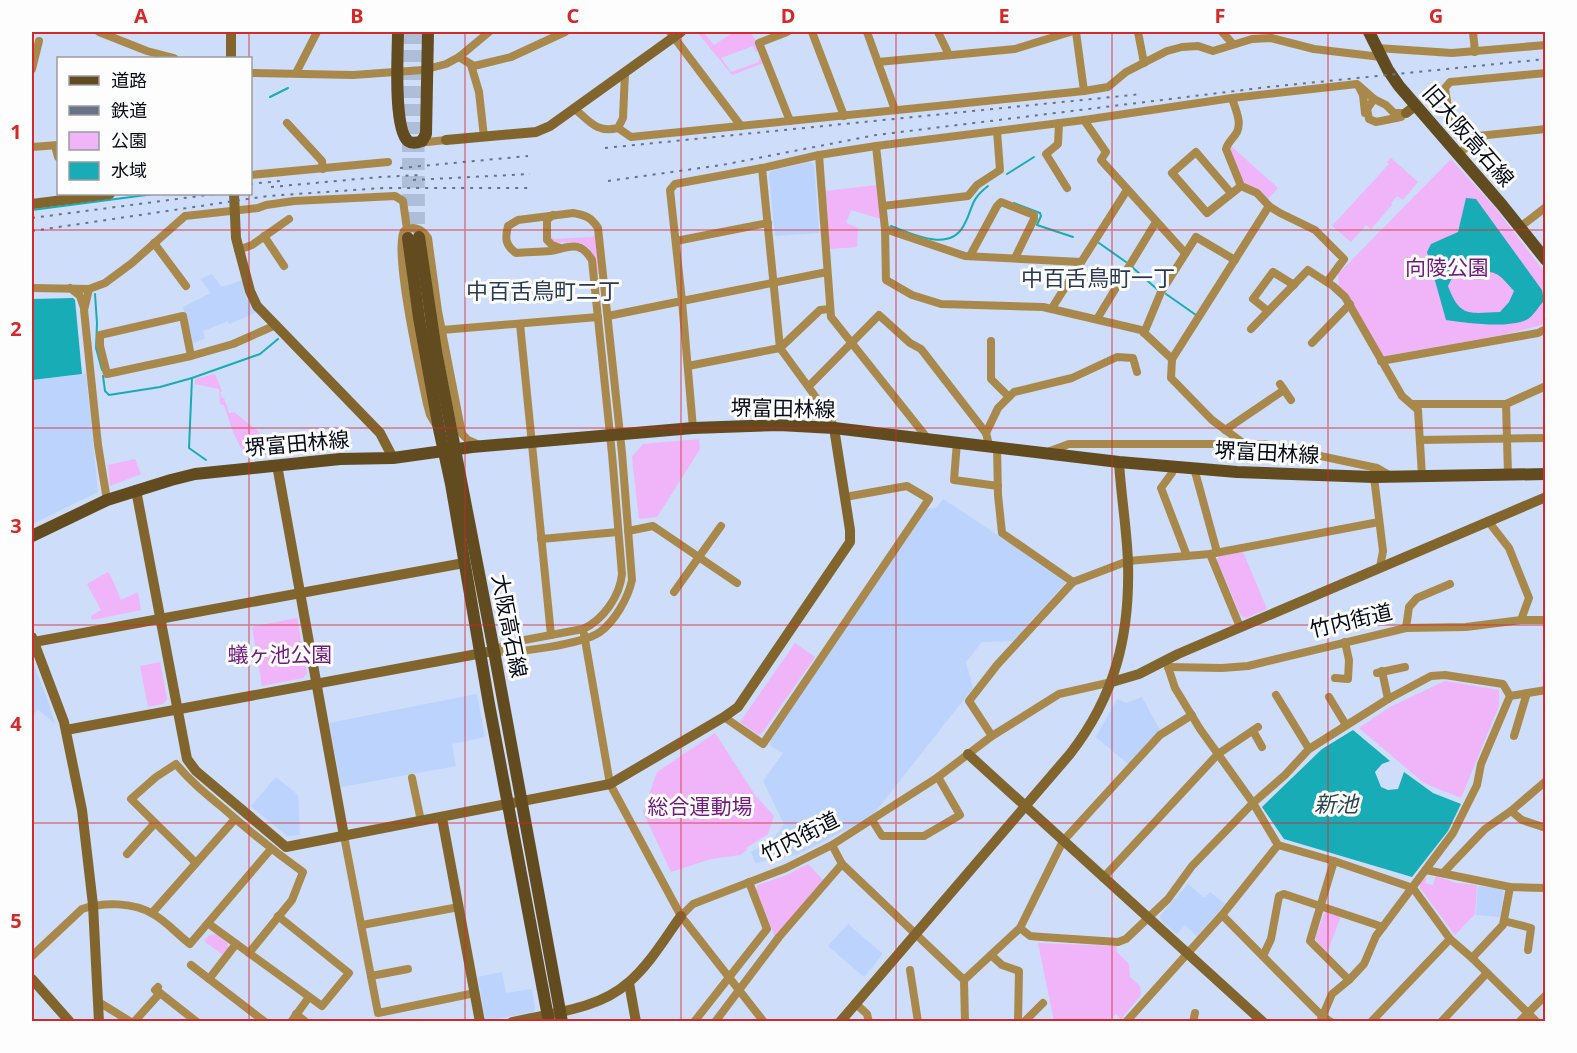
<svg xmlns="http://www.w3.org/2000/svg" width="1577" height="1053" viewBox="0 0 1577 1053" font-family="'Noto Sans','Noto Sans JP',sans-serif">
  <rect width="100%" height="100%" fill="#cdddfa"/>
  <g fill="#bcd3fe">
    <polygon points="811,162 814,165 819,233 775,236 769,174 772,170"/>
    <polygon points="212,274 222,287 243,280 257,312 229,324 228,321 203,331 205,338 192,344 183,307 211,293 200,279"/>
    <polygon points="86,374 98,492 32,524 32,380"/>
    <polygon points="943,499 1067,581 1013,641 982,642 966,662 973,688 872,816 797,855 755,863 751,852 774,838 784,824 763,781 783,753 771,746 770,738 927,509 936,508"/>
    <polygon points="32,661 47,698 55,724 38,709 32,716"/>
    <polygon points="477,694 485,737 452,744 456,766 341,787 329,723"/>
    <polygon points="1142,697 1160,730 1128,764 1096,737 1117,699 1126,703"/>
    <polygon points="276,777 298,795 300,835 287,836 251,806"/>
    <polygon points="1188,884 1204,898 1210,892 1225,904 1197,936 1185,925 1177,934 1161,921 1160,916"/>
    <polygon points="1478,886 1501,888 1504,892 1500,917 1476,915"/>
    <polygon points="848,924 883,954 864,977 828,946"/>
    <polygon points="502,972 506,993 532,989 535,1008 533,1012 491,1020 485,1018 478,977"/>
  </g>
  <g fill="#f0b4f8">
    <polygon points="700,32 703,32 714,45 734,32 750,32 756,41 760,51 756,52 753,46 721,58 731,72 759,62 759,59 762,57 764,63 732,75 698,33"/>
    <path d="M1231,146l47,42 -10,11 -9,-10 -14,-5c-6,-11 -16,-25 -14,-38z"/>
    <polygon points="1391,158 1418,182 1403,200 1397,196 1391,203 1392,205 1371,229 1366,225 1351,242 1332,226 1389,164 1387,162"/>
    <polygon points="1451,159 1496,209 1545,273 1545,321 1541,325 1503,335 1385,356 1381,354 1339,287 1338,274"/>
    <polygon points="877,185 881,219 851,210 846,223 858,228 857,247 829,249 825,191"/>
    <path d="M595,235l5,39h-2c-5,-32 -14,-33 -44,-31l-3,-2 -1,-5 4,3 38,-2z"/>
    <polygon points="215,374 222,391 220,392 222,398 224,398 229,413 234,412 283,452 282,454 245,456 233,432 224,405 220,404 219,389 195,384 195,379"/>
    <polygon points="699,439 700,449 657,517 639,519 632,457 643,444"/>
    <polygon points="135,459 141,474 110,486 108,465"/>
    <polygon points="1243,552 1267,609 1246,618 1241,616 1217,560 1220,555"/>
    <path d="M108,572c5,6 9,20 13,28l17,-8 3,18 -49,10 -1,-4 10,-6 -14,-26z"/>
    <polygon points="297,618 307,673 303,678 262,686 252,627"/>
    <polygon points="795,643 815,657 762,733 759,735 740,722"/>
    <polygon points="160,662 167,699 163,704 148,707 140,666"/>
    <polygon points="1445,681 1499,690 1499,706 1461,798 1424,783 1359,728 1390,707"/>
    <polygon points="715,733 755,795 774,816 768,834 746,848 747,850 740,855 711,859 671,872 643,812 657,772"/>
    <polygon points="808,864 824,881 775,937 756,890 758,885 787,875"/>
    <polygon points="1436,876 1456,883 1477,885 1475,914 1455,935 1420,888 1420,883 1427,877 1425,883 1433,885"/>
    <polygon points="1325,911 1341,916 1327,953 1315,939"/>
    <polygon points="216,934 228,943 228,948 223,955 204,941 210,935"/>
    <polygon points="1038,943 1116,946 1117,952 1129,964 1130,977 1140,986 1141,995 1121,1019 1116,1014 1109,1021 1054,1021"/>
  </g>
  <g fill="#18acb6" fill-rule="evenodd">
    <path d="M1466,198l10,1 66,91 2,11c-5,5 -10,14 -16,18 -20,10 -60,4 -82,1l-19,-68 4,-8 27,-12zM1479,271c20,0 22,6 35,20l-5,11 -9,10c-31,1 -40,6 -52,-26l6,-12z"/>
    <polygon points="73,298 75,300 82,374 32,380 32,299"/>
    <polygon points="1353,730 1390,761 1382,764 1375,772 1381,787 1388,790 1398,789 1404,772 1433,793 1461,804 1448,831 1412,877 1284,839 1262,807 1322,749"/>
  </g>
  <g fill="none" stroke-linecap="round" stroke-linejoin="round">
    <g stroke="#18acb6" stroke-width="2">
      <polyline points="270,97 288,88"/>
      <polyline points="1007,174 1034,157"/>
      <polyline points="1014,203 1040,213 1041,216 1037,225 1073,237"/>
      <polyline points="32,210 154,194"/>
      <path d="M891,226c21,8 59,27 73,-1 10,-18 5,-24 24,-39"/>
      <polyline points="1099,243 1126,262"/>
      <polyline points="1132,267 1158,290"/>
      <polyline points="95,294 97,323 96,348 102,370"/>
      <polyline points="1166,294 1196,315"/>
      <polyline points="103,376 105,391 109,395 160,387 192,378 189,448 206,460"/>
      <polyline points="192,378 260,354 278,339"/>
    </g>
    <g stroke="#afbed8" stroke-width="12" stroke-dasharray="12 6" stroke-linecap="butt">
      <polyline points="408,32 408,228"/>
      <polyline points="418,32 419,237"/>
    </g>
    <g stroke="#a9894b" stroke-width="8">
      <polyline points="99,32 147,51 174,58"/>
      <polyline points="670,32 741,126"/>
      <polyline points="787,32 759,43 790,121"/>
      <polyline points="812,32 844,116"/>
      <polyline points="867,32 895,110"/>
      <polyline points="938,32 949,55"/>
      <polyline points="1076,32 1084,91"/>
      <polyline points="1138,32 1144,63"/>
      <polyline points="1222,32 1233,44"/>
      <polyline points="1473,32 1475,52"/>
      <polyline points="1377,48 1452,53 1546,45"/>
      <polyline points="459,57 474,66 511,57 565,32"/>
      <polyline points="878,62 1015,49 1070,32"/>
      <polyline points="471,65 479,92 484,137"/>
      <polyline points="32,69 39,41"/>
      <polyline points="250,73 353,75 423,70 446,64 459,57 489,32"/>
      <polyline points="296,73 317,32"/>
      <polyline points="1359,87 1363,95 1365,113"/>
      <path d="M1232,98c3,10 10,24 5,34 -4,7 -9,10 -11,17l15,37 16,7 12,13 11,7 35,17 29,29 -17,23"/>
      <polyline points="1374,99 1367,109 1369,119 1376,122 1401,117"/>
      <path d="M575,109c15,13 22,24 43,19l5,-10 2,-46"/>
      <polyline points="1084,120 1106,152 1101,160 1185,253"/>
      <polyline points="287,123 322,161 323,169"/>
      <polyline points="1059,123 1058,144 1046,154 1067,188"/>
      <polyline points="618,128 631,137 1084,91 1108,87 1126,72 1167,51 1182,47 1198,46 1213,51 1252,39 1271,38 1314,49 1381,57"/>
      <polyline points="1478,136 1455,131 1451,128 1445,88 1450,82 1546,73"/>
      <polyline points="418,143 446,140"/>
      <polyline points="55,146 58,157"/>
      <polyline points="876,146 885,229 886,280 912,295 941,304 1043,307 1141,330 1172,359"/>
      <polyline points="32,147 58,145"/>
      <polyline points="819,155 831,317 928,439"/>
      <polyline points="1458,155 1478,136 1546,129"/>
      <polyline points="762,168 780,348 831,418 834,428"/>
      <polyline points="250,175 388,162"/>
      <polyline points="1231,193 1196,152 1172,173 1207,213 1241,186"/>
      <polyline points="883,206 968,196 977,185 1000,170 997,131"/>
      <path d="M573,213c12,2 18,4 25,15l24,225 10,127c-4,18 -17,41 -32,52 -17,12 -85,22 -106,19l14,-8 75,-14c20,-9 37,-33 39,-55l-10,-120 -20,-194c-12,-21 -24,-12 -42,-9 -12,1 -23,1 -34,2 -11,-8 -11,-15 -8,-27l10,-6z"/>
      <polyline points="553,215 547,220 547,240 552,245 560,248"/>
      <polyline points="1520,227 1546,207"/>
      <polyline points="885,229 965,256 1081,262"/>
      <polyline points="264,236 284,266"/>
      <polyline points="676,241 768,223"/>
      <polyline points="154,243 186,286"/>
      <polyline points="238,250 252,245 289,219"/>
      <polyline points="970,256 997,206 1001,202 1034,215 1034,219 1015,258"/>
      <polyline points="32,288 89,289 105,283 132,263 185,216 258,208 266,205 294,201 395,196 403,201 407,229"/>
      <polyline points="70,288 80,296 84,308"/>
      <polyline points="89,289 84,310 98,445 107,500"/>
      <polyline points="1052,308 1127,190"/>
      <polyline points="1268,311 1253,299 1273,272 1294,285"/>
      <polyline points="608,316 682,301 670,190 675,184 762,168 819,155 876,146 1084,120 1232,98 1357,84 1374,99 1386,105 1394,113 1406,113"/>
      <polyline points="1097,319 1156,222"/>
      <polyline points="520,324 551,635"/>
      <polyline points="1251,329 1308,270 1333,286 1345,297 1402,396 1418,410 1422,476"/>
      <polyline points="442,330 598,317"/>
      <polyline points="1144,333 1161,292 1196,237 1235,260"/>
      <polyline points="991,341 991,379 1009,397"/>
      <polyline points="1312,343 1350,304"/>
      <polyline points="191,356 183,316 100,335 100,346 107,374 191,356 233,344 276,325"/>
      <polyline points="1381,361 1538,333 1546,329"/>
      <polyline points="688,366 780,348 820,310 830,309"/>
      <polyline points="1280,384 1291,400"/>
      <polyline points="809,386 879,315 910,343 921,349 986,433 989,445"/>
      <polyline points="1413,404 1506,404 1546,386"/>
      <polyline points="1506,404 1508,474"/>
      <path d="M436,425l-6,-10 -3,-11c-6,-29 -34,-152 -23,-173 9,-6 18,-2 24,7l10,73 24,123 6,6 11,5"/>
      <polyline points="693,428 682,301 827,272"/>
      <polyline points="1225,430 1284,390"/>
      <polyline points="986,433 998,408 1014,392 1072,378 1117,357 1133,358 1137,372"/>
      <polyline points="1420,440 1546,438"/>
      <polyline points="957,442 954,480 998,486"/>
      <polyline points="1243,443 1212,420 1171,378 1172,359 1269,206"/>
      <polyline points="997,446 998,495 1002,533 1073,582"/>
      <polyline points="1050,451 1069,444 1264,444 1377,468 1389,475"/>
      <polyline points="1174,467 1172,473 1161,488 1187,556"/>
      <polyline points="1194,468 1217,552"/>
      <polyline points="1374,477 1383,551 1380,567"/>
      <polyline points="1488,521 1509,548 1529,598 1521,620"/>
      <polyline points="628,531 653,526 737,583"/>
      <polyline points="541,539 618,532"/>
      <polyline points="1210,554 1240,627"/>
      <polyline points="674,592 721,526"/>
      <polyline points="1406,628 1409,607 1417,598 1450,584"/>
      <polyline points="584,634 610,784 681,916 764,1022"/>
      <polyline points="1166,661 1175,688 1200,729 1253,803 1278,845 1334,861 1413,888 1450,939 1472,958 1537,1022"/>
      <polyline points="1168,667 1222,668 1248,666 1406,628 1466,627 1521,620 1546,620"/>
      <polyline points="1382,671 1388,699"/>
      <polyline points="1377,673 1405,667"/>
      <polyline points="1335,678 1348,679 1349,660 1345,642"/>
      <polyline points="1276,695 1309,749"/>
      <polyline points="1510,696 1546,690"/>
      <polyline points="1329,697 1346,725"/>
      <polyline points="724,717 763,744 929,499 907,486 845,497"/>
      <polyline points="1253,731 1262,747"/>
      <polyline points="992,736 969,701 997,665 1073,582 1128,561 1210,554 1379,522"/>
      <polyline points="1514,736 1527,693"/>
      <polyline points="412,778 421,821"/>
      <polyline points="1511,811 1522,820 1546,828"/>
      <polyline points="872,820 882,836 924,836 960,815 938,777"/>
      <polyline points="344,836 378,1013 475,993"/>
      <polyline points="832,845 842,864 964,980 965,1022"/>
      <polyline points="127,854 155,823"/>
      <polyline points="1334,861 1310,941 1349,980"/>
      <path d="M196,863l-65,-64 25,-22 20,-13c14,17 30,30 47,44 26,23 52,44 80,64l-11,28 -43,53"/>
      <polyline points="1426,870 1510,887 1546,888"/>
      <polyline points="1443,873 1485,829 1511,811 1546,781"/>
      <polyline points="1103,878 1218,754 1258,727"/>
      <polyline points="152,913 235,819"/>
      <polyline points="1222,915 1322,1016 1331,1022"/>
      <polyline points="681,916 693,904 786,868 832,845 938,777 992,736 1059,694 1112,682"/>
      <polyline points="1504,921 1531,928 1528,950"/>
      <polyline points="209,924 322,1006 349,973 278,916"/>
      <polyline points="362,925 459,907"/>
      <polyline points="1020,928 1030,936 1042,937 1118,942 1126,939 1168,899 1192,866 1253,803 1285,775 1309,749 1388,699 1431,676 1445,675 1503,684 1510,696 1481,764 1477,785 1453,833 1376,936 1364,964 1349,980 1332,994 1320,1022"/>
      <polyline points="991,955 1002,965 1019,971 1018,1022"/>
      <path d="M32,956l50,-47c21,-7 51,-7 71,5 13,7 25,21 37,30l81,-95"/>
      <polyline points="1263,956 1271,939 1279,896 1284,894 1383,927"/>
      <polyline points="1472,958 1503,925 1510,887"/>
      <polyline points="191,965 265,1022"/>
      <polyline points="910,970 918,1022"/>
      <polyline points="371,976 408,969"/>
      <polyline points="209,979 236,944"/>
      <polyline points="964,980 1020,928 1063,841 1160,735 1192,715"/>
      <polyline points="158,987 155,990 160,993"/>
      <polyline points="97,1001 131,1022"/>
      <polyline points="855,1003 867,1014 869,1022"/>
      <polyline points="296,1014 306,1022"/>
      <polyline points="134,1022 160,993 197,1022"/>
      <polyline points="291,1022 309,997"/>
      <polyline points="694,1022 767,929 749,882"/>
      <polyline points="715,1022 779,937 842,864"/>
      <polyline points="1024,1022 1043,1003"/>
      <polyline points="1126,1022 1222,915 1278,845"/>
      <polyline points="1193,1022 1195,1013"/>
      <polyline points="1371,1022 1450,939"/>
      <polyline points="1441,1022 1487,973"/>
      <polyline points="1519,1022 1546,995"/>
    </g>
    <g stroke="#81652d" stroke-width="10">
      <polyline points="231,58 231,32"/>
      <polyline points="1406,113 1415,106"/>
      <polyline points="446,140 536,132 550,126 681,32"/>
      <polyline points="234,194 236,238 250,291 257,306 380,433 393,458"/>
      <polyline points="32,204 110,194"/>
      <polyline points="277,465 344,836"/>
      <polyline points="136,490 187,759 196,771 286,847 610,784 724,717 738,707 850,542 850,530 834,428"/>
      <polyline points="32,637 64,722 82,810 93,905 99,1022"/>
      <polyline points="34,642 464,563"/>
      <polyline points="1112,682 1139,674 1178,654 1546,497"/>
      <polyline points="66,730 488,652"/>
      <polyline points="968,754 1263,1022"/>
      <polyline points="442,818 480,1022"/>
      <polyline points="32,979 70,1022"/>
      <polyline points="629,983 636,1022"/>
      <path d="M512,1022c39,-9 86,-12 117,-40 21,-18 36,-44 52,-66"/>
      <path d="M840,1022l230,-268c45,-58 60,-118 58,-191 -1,-33 -7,-67 -9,-101"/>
    </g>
    <g stroke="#624c1f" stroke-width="12">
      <path d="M398,32c0,20 -5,96 10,109 4,3 9,2 14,0l4,-7 2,-102"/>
      <polyline points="1369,32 1388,70 1399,86 1502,205 1546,260"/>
      <polyline points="419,237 436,351 494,651 562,1022"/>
      <polyline points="408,238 419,318 439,429 451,484 489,704 549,1022"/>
      <polyline points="32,536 107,500 171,480 195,474 340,459 393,458 472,447 693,428 779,425 834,428 1119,462 1237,472 1374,477 1546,474"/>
    </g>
    <g stroke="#687387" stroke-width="2" stroke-dasharray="3 6" stroke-linecap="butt">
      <polyline points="605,148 1142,94"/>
      <polyline points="400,168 528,156"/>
      <polyline points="413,180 530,174"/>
      <polyline points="608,181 722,165 876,135 1268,87 1546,59"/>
      <polyline points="250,184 280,181"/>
      <polyline points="271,187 380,177 421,175"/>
      <polyline points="32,218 215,194"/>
      <polyline points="32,231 268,196 383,188 531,188"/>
    </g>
  </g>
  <path fill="none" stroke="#d62828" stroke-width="1.5" stroke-opacity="0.55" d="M249,32v26M465,32v990M681,32v990M896,32v990M1112,32v990M1328,32v990M249,194v828M32,230h1514M32,428h1514M32,625h1514M32,823h1514"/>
  <g text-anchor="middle" stroke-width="6" stroke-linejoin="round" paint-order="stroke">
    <g font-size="21" fill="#060b17" stroke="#fdfdfd">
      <text transform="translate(1468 136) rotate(49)" y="7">旧大阪高石線</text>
      <text transform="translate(783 409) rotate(1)" y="7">堺富田林線</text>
      <text transform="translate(297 444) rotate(-5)" y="7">堺富田林線</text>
      <text transform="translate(1267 453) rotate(3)" y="7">堺富田林線</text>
      <text transform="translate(1351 621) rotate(-13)" y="7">竹内街道</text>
      <text transform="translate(509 626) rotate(79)" y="7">大阪高石線</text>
      <text transform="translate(800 837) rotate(-27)" y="7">竹内街道</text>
    </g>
    <g font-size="21" fill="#731a7f" stroke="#fdfdfd">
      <text x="1447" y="275">向陵公園</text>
      <text x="280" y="662">蟻ヶ池公園</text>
      <text x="700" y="814">総合運動場</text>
    </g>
    <g font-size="22" fill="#2b3a58" stroke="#fdfdfd">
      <text x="1098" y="286">中百舌鳥町一丁</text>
      <text x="543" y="299">中百舌鳥町二丁</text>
    </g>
    <g font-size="22" font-style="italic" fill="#2b4749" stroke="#fdfdfd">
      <text x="1336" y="812">新池</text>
    </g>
  </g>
  <rect width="1577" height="1053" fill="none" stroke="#fdfdfd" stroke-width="66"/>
  <rect x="57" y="57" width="195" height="138" fill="#fdfdfd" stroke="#9a9ca1" stroke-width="1.5"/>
  <rect x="69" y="76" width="30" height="9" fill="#624c1f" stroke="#9a9ca1" stroke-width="1.5"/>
  <text x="111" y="87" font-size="18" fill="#060b17">道路</text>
  <rect x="69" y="106" width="30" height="9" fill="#687387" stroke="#9a9ca1" stroke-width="1.5"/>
  <text x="111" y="117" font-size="18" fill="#060b17">鉄道</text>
  <rect x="69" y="132" width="30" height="18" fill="#f0b4f8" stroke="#9a9ca1" stroke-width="1.5"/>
  <text x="111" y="147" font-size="18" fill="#060b17">公園</text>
  <rect x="69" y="162" width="30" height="18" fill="#18acb6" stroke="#9a9ca1" stroke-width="1.5"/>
  <text x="111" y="177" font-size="18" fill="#060b17">水域</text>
  <rect x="33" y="33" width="1511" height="987" fill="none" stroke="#d62828" stroke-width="2"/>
  <g font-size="20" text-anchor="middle" font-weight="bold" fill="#d62828">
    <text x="141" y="23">A</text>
    <text x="357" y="23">B</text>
    <text x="573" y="23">C</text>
    <text x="788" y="23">D</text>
    <text x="1004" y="23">E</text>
    <text x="1220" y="23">F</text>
    <text x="1436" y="23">G</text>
    <text x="16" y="139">1</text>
    <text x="16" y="336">2</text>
    <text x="16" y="533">3</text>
    <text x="16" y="731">4</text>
    <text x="16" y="928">5</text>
  </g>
</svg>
